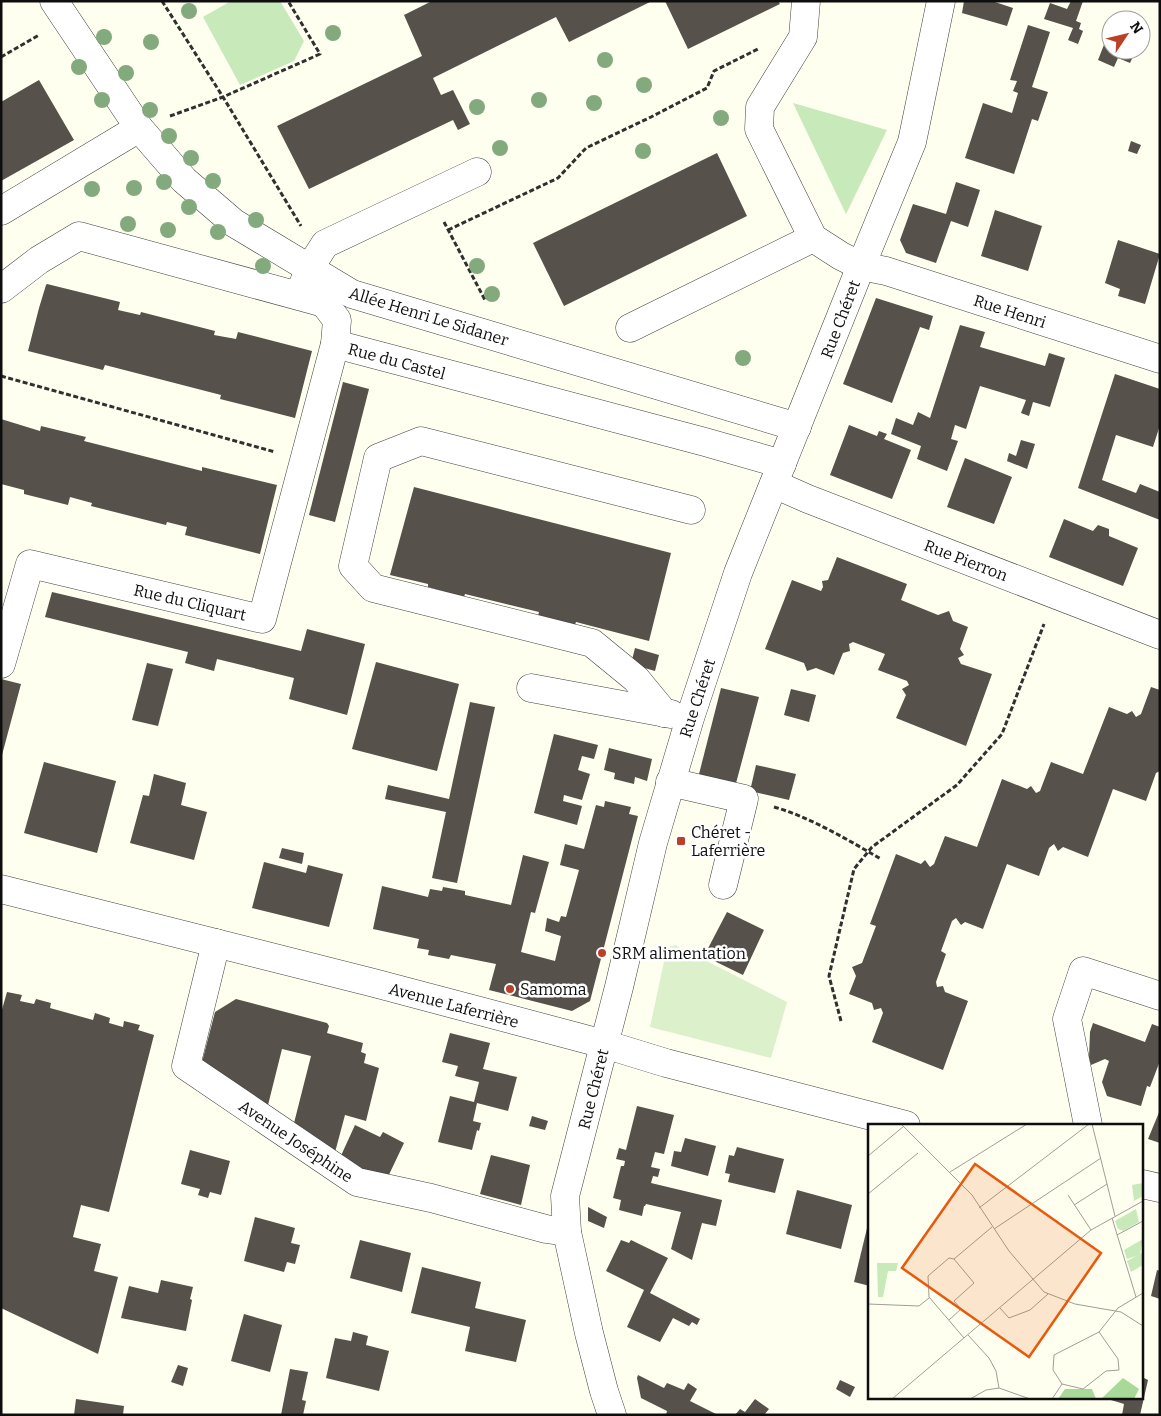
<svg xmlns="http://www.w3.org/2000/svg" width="1161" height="1416" viewBox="0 0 1161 1416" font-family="Bitter,serif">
  <rect width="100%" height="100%" fill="#feffef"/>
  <g fill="#c8e9b9">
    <polygon points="231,1 280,1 304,41 294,61 240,85 203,17"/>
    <polygon points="793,103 887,130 846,214"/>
  </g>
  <polygon fill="#dbf0cb" points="675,945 787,1002 771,1058 650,1027 667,948"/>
  <g fill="#56514a">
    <polygon points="432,1 652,1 569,42 556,17 433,78 441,95 453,90 470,124 458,130 453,120 309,189 277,126 422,56 404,15"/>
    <polygon points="665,1 778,1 780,4 688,49"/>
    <polygon points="964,1 992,1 1013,8 1007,26 962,13"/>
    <polygon points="1071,1 1083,1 1076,21 1081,23 1079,29 1083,31 1078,44 1068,40 1073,28 1044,19 1050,3 1067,9"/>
    <polygon points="1028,25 1050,32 1032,87 1048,92 1038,121 1032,119 1014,174 965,158 983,103 1012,113 1018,93 1013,91 1017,81 1010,80"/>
    <polygon points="1111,27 1111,50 1136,50 1130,63 1118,58 1114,67 1098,60"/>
    <polygon points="39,80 74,140 1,181 1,102"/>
    <polygon points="1131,141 1141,145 1137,154 1128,151"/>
    <polygon points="717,153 747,216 564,306 533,243"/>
    <polygon points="956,182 980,190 968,227 951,221 936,263 906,253 900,240 913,204 946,214"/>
    <polygon points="995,210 1042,226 1028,271 981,256"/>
    <polygon points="1118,240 1160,254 1145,304 1118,296 1120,289 1105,283"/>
    <polygon points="47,284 120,302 118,310 140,315 141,312 215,331 214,335 236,339 238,332 312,351 295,418 220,399 221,395 105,365 103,370 28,351 39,308 46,285"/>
    <polygon points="876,298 933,316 929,330 920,327 892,403 843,384"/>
    <polygon points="960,325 985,332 980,347 1045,366 1049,353 1065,358 1050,407 1033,402 1029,416 1021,413 1026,400 980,386 966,429 955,425 951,439 958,441 947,471 917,459 921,446 891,434 896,418 913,425 918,412 930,418"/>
    <polygon points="1115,374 1160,389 1160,425 1153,447 1116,435 1102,480 1136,493 1140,484 1160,492 1160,520 1078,488"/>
    <polygon points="343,382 369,389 335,522 309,515"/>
    <polygon points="1,419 40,431 41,426 86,437 84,441 202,471 202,467 277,485 260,554 185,535 187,527 167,522 166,525 91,506 92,503 70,497 68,505 24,494 24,490 1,484"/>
    <polygon points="849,425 877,436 879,431 887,434 884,439 911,450 892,499 830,475"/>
    <polygon points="1021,440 1035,444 1027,469 1007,461 1009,453 1016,456"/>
    <polygon points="965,458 1012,477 994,524 947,507"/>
    <polygon points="414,487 671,553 649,641 576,622 575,625 538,616 539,612 465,594 464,597 428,587 428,584 390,575"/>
    <polygon points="1064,519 1093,531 1098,525 1109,529 1109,536 1138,548 1123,586 1049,557"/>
    <polygon points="837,557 907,584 901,600 938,615 949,611 953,621 968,627 960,649 964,655 958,658 961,664 992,674 966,746 896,718 906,695 902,689 909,685 907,681 878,670 885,654 853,642 849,644 850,651 843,653 834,675 816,668 807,671 804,663 765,649 792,580 821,591 823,587 822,581 828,580"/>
    <polygon points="52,592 301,651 307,629 365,644 347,715 289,699 294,678 217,659 214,671 185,663 188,652 45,617"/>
    <polygon points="635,648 659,655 655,671 631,664"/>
    <polygon points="376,662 459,684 437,771 352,749"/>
    <polygon points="147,663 173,669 158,726 132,720"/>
    <polygon points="1,679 21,684 2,755 1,755"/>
    <polygon points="1151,687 1160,690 1160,771 1156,773 1146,801 1113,789 1088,857 1063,847 1058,851 1054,844 1049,848 1039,876 1007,864 983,929 965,922 961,925 956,918 952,921 941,951 946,954 936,982 937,987 943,986 945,992 968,1001 943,1070 872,1042 883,1013 881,1008 874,1010 872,1003 849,994 856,976 852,967 862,963 876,926 870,924 896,854 921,864 925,860 930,867 934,864 945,836 977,847 1002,779 1027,789 1031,786 1036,793 1040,791 1051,762 1083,774 1109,707 1127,714 1132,711 1136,717 1141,714"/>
    <polygon points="721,688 759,697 735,787 698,778"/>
    <polygon points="791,689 816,695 809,722 784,715"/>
    <polygon points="470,702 495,707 457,883 432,878 446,812 385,799 388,785 449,799"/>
    <polygon points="554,734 598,745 594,759 582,756 578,770 590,774 582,800 564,795 563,801 582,806 577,825 534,813"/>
    <polygon points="609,748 652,759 647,781 635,777 634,784 614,779 615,773 604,770"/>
    <polygon points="44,762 116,781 97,853 24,833"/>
    <polygon points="756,765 796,774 789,800 750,791"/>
    <polygon points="154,774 186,783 181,805 207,812 194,860 130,843 143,795 149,796"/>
    <polygon points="605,801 631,807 629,814 638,816 590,1001 572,1011 489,990 496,964 451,955 449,959 428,955 429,950 417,948 419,939 373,929 382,886 428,897 430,889 442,891 443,887 465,891 465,895 511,905 523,855 549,862 535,913 531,912 521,952 555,961 561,936 545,931 547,918 559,922 561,916 566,917 579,870 560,865 565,844 584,849 596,805 604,807"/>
    <polygon points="282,848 304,853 302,864 279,858"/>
    <polygon points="264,862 306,873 308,865 343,874 329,927 252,908"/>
    <polygon points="727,912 764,930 743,975 704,956"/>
    <polygon points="7,992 22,995 20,1001 34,1004 36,999 51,1003 50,1008 93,1020 95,1013 110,1018 109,1023 123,1027 124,1021 140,1025 138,1030 154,1035 109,1212 81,1205 73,1237 101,1244 94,1271 118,1277 98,1354 1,1308 1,1013"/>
    <polygon points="236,999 327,1023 329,1026 327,1033 363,1043 361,1052 366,1054 364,1063 379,1068 366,1121 345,1115 334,1156 293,1127 311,1056 282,1049 267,1109 202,1062 215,1012"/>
    <polygon points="1093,1023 1145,1042 1152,1024 1160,1027 1160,1061 1150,1087 1147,1086 1141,1106 1107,1096 1102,1082 1109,1061 1105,1059 1091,1065 1089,1058 1090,1032"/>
    <polygon points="450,1033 490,1043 483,1069 517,1077 508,1111 477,1103 473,1121 481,1123 479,1131 477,1130 472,1150 438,1142 450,1096 474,1102 479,1082 455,1076 458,1066 442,1062"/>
    <polygon points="637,1106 674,1115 664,1154 655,1152 651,1167 660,1169 658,1177 653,1176 651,1183 722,1200 716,1226 702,1223 692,1260 671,1249 681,1212 646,1204 645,1206 644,1206 642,1216 619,1210 621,1200 613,1198 621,1166 624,1166 625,1161 616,1159 619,1148 626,1150"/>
    <polygon points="1160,1110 1160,1143 1148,1139"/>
    <polygon points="532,1116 548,1121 545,1130 529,1126"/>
    <polygon points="355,1125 380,1137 383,1132 404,1143 386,1181 339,1160"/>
    <polygon points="685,1138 716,1146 708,1176 671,1166 674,1151 681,1152"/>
    <polygon points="737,1147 784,1159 775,1193 728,1182 730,1174 725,1173 729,1155 734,1156"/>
    <polygon points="190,1150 230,1161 221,1195 210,1192 208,1198 198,1195 200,1189 181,1184"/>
    <polygon points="491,1155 530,1165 521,1205 480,1194"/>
    <polygon points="797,1190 852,1205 841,1249 786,1234"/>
    <polygon points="588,1207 607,1217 604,1228 588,1221"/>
    <polygon points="255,1217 295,1228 291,1243 300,1245 295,1264 287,1262 284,1272 244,1261"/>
    <polygon points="869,1220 870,1220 870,1286 854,1282"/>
    <polygon points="360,1240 411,1253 402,1292 350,1278"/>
    <polygon points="621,1240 629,1243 631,1240 668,1258 650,1293 700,1319 697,1325 692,1322 689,1326 673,1318 660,1342 627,1327 644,1290 606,1271"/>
    <polygon points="422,1267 481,1282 475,1308 526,1320 516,1362 465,1351 470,1327 411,1313"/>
    <polygon points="1157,1270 1160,1271 1160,1299 1151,1296"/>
    <polygon points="161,1280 193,1287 190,1299 192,1300 186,1331 121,1318 129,1286 158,1293"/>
    <polygon points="244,1314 282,1325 270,1372 231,1361"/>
    <polygon points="353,1332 368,1336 366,1345 389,1351 379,1391 326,1378 335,1338 351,1341"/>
    <polygon points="178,1365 188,1368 183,1386 171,1382"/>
    <polygon points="290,1369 308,1372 302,1400 306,1401 303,1415 281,1415"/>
    <polygon points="638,1375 664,1388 667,1383 684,1390 688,1383 697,1389 690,1401 718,1415 666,1415 667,1411 641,1398 637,1378"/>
    <polygon points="1142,1377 1148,1380 1140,1415 1122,1415 1124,1404 1111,1400 1112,1397 1142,1397"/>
    <polygon points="840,1380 855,1387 850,1397 836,1389"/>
    <polygon points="76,1399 124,1406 123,1415 74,1415"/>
    <polygon points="755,1399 769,1409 764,1415 735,1415 740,1409 745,1412"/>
  </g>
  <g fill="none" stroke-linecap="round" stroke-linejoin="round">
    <defs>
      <g id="minor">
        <polyline points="54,1 139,128 184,180 234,223 352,294 797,427"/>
        <polyline points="806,1 803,37 760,107 759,129 813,238 841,256 861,266 886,271 1160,359"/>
        <polyline points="1,211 139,128"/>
        <polyline points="303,285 309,269 325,244 477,172"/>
        <polyline points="1,289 39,260 79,236 324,303 337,320 335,344 705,442 782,464"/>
        <polyline points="630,328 813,238"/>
        <polyline points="774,484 808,499 1160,635"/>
        <polyline points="1,664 30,564 262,619 335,344"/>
        <polyline points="531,688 671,714"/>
        <polyline points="664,713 636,679 592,643 373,588 353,566 378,458 421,441 691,510"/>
        <polyline points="670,782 744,799 723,885"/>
        <polyline points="1,889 374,983 604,1044 666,1063 906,1125"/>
        <polyline points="216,943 186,1066 357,1182 431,1198 546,1229 567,1232"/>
        <polyline points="1088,1125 1067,1019 1083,971 1160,996"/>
        <polyline points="1142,1184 1160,1188"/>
        <polyline points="612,1415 604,1391 589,1333 567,1232 565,1196 619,987 653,843 690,718 738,573 861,266 912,142 941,1"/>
      </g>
    </defs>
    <use href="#minor" stroke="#414141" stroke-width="29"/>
    <g stroke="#303030" stroke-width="3" stroke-dasharray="5 2.5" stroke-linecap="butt">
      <polyline points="162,1 223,97 301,226"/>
      <polyline points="1,57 39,35"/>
      <polyline points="170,116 223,97 320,54 288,1"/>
      <polyline points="444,222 485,300"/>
      <polyline points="448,230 558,178 586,148 651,117 707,88 714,71 758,49"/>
      <polyline points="1,376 275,452"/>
      <path d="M774,807c36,10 74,33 107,52"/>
      <polyline points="841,1021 829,976 854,869 872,847 957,785 1002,734 1044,624"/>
    </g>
    <use href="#minor" stroke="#fff" stroke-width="28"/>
  </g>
  <g fill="#83aa7d">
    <circle cx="189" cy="11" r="8"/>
    <circle cx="333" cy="33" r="8"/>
    <circle cx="104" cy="37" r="8"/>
    <circle cx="151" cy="42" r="8"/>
    <circle cx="605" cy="60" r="8"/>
    <circle cx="79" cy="67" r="8"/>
    <circle cx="126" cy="73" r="8"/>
    <circle cx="644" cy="85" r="8"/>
    <circle cx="102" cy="100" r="8"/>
    <circle cx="539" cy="100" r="8"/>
    <circle cx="594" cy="103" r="8"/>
    <circle cx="477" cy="107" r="8"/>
    <circle cx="150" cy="110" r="8"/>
    <circle cx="721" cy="118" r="8"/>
    <circle cx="169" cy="136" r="8"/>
    <circle cx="500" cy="148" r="8"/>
    <circle cx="643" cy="151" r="8"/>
    <circle cx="191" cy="158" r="8"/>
    <circle cx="213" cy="181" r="8"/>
    <circle cx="164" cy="182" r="8"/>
    <circle cx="134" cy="188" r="8"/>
    <circle cx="92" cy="189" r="8"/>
    <circle cx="189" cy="207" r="8"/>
    <circle cx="256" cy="220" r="8"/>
    <circle cx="128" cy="224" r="8"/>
    <circle cx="168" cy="230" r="8"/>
    <circle cx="218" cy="232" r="8"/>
    <circle cx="263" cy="266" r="8"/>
    <circle cx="477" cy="266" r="8"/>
    <circle cx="492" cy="294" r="8"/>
    <circle cx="743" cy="358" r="8"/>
  </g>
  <g fill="#bb4028" stroke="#fff" stroke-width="2">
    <rect x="676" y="836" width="10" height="10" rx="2.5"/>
    <circle cx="602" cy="953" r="5"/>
    <circle cx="510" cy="989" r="5"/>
  </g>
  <g text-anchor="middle" stroke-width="5" stroke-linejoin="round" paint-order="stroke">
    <g font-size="16" fill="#0e0e0e" stroke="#fff">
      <text transform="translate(1010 311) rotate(18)" y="6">Rue Henri</text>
      <text transform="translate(429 316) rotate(17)" y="6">Allée Henri Le Sidaner</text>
      <text transform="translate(840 319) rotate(-69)" y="6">Rue Chéret</text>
      <text transform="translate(397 361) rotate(15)" y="6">Rue du Castel</text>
      <text transform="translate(966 560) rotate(21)" y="6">Rue Pierron</text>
      <text transform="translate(190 602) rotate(13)" y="6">Rue du Cliquart</text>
      <text transform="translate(697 698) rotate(-72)" y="6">Rue Chéret</text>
      <text transform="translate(454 1005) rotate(15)" y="6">Avenue Laferrière</text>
      <text transform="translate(593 1089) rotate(-76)" y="6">Rue Chéret</text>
      <text transform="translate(296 1141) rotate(34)" y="6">Avenue Joséphine</text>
    </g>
    <g font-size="16" fill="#0e0e0e" stroke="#fff" text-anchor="start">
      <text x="691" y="838">Chéret -<tspan x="691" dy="18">Laferrière</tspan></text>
      <text x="612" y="959">SRM alimentation</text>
      <text x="520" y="995">Samoma</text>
    </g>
  </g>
  <g transform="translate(868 1124)">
    <rect width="275" height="275" fill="#feffef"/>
    <path d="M275,59v13l-9,5 -2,-16zM268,85l3,13 -16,9 -5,-2 -3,-8zM275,115l-3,15 3,-2v13l-12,7 -4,-11 9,-5 -9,3 -3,-9zM9,139h21l-2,8h-8l-5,26h-5z" fill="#c8e9b9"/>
    <path d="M255,254l16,11 -5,10h-33zM197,265h27l4,10h-38z" fill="#a8d998"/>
    <path fill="none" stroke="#9e9f95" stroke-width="1" d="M33,0l71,71 37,56 35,41 31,12 46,8 22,14M224,0l23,92M0,32l36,-30M82,48l77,-48M0,70l50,-41M200,71l23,35M206,81l33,-21M111,84l110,-84M244,94l24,79M126,105l107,-71M249,111l26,-14M0,180l51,2 10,-8M132,184l9,10 21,-8 18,-16M81,196l12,-11 -7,-8 20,-18 -20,-24M231,208l19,27 1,11 -13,1 -23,18 -21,-5 -9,-14 1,-15 45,-23 19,-24 25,-15M100,211l21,23 7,13 3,17M96,214l-35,-41 -1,-21 21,-18 5,1 38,-32M24,275l199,-169 52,-29M102,275l16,-9 13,-2 31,11M184,275l10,-15"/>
    <path fill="#e8590c" fill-opacity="0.15" stroke="#e8590c" stroke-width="2.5" d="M107,40l126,89 -72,104 -127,-89z"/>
    <rect width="275" height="275" fill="none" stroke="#0e0e0e" stroke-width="2.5"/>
  </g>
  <rect width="1161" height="1416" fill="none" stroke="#0e0e0e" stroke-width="5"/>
  <g transform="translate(1126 35) rotate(55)"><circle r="24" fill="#ffffff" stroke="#9f9f9f"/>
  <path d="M0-4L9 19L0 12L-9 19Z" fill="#bb4028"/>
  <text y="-8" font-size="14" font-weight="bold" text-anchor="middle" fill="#0e0e0e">N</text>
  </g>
</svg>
